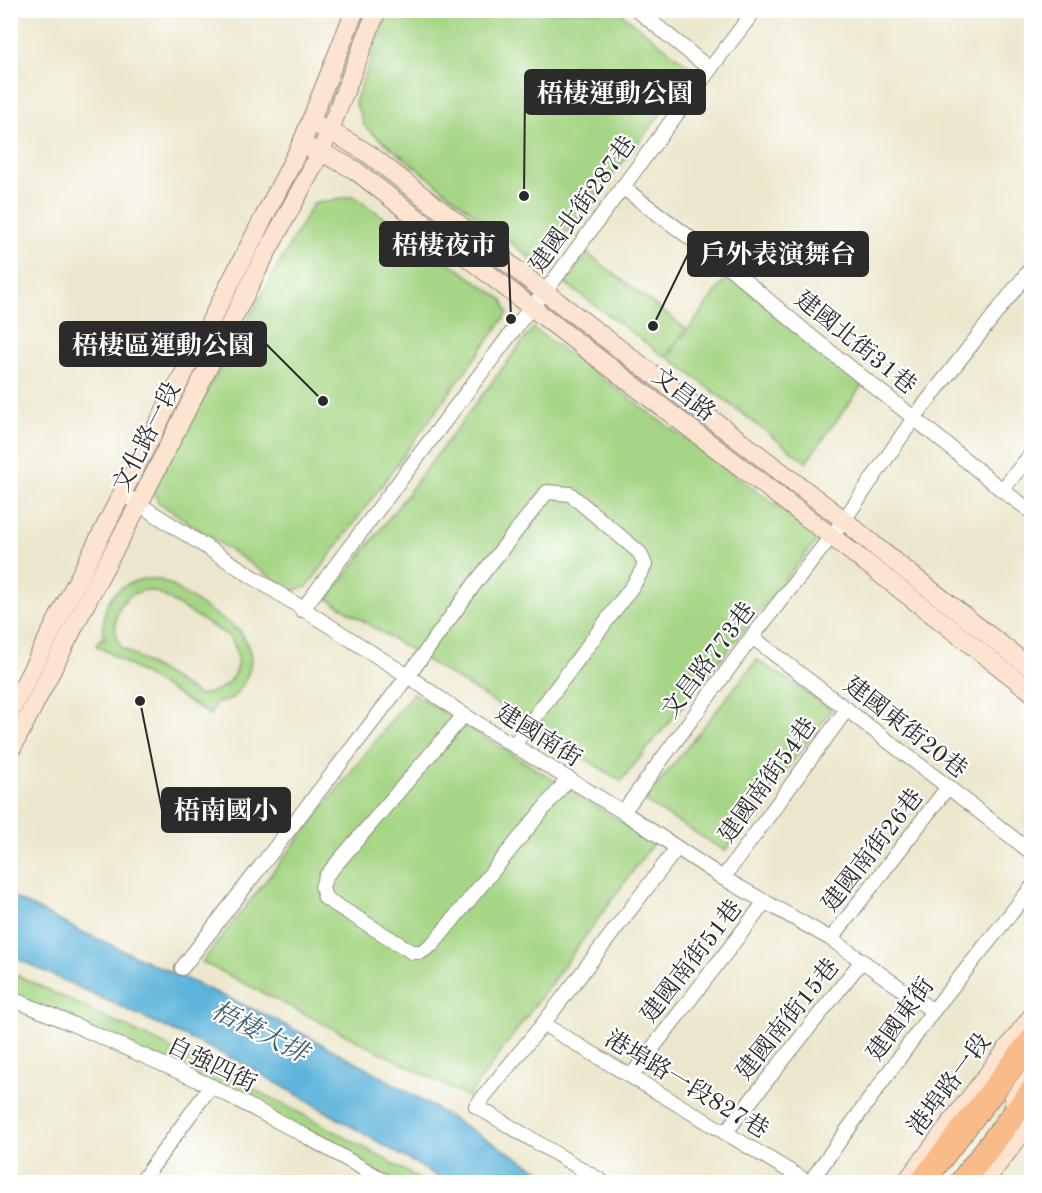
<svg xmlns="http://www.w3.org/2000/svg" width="1042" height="1193" viewBox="0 0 1042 1193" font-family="'Old Standard TT','Noto Serif TC',serif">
  <rect width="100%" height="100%" fill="#fff"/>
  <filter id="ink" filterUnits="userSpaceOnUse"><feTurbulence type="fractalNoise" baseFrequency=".0167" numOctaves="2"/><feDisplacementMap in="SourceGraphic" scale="12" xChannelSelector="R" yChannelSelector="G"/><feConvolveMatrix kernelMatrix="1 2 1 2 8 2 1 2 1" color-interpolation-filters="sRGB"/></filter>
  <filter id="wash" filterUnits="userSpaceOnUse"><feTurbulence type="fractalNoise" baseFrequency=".008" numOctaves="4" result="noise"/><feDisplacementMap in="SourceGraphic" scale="24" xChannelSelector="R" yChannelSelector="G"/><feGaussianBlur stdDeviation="1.35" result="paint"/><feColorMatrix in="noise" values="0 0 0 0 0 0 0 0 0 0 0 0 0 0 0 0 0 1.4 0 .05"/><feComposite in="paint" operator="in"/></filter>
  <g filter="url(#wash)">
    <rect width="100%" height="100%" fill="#ece7cc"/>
    <g fill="#a6d685" stroke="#688058" stroke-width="1.5" fill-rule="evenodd">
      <polygon points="389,11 618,11 695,71 540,266 365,127 355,102"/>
      <polygon points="353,196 503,300 508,313 307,587 291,591 158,502 152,489 313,204"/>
      <polygon points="587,253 686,329 665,357 565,283"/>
      <polygon points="729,274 864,383 806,462 668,357"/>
      <polygon points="533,328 820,537 621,781 328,599"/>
      <path d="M144,579h14l15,7 67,45c5,8 10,17 11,27 0,13 -8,30 -18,39 -5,5 -12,5 -18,6l-5,12 -114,-70 5,-7 3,2c-4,-33 6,-54 40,-61zM147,590l10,2 73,45c18,29 1,54 -31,58l-78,-48c-12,-26 -5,-52 26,-57z"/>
      <polygon points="757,660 832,709 725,851 644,801"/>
      <polygon points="413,693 654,842 468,1097 202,962"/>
      <path d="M10,972c140,66 281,131 414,210h-36l-160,-87 -217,-97z"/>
    </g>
    <polygon fill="#5db3da" stroke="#446f82" stroke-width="1.5" points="11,896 78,930 272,1018 367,1068 559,1182 447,1182 244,1064 11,956"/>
  </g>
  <g filter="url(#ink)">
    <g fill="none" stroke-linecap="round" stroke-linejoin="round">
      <defs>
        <g id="street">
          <polyline points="637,10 710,69"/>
          <polyline points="622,187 725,264 813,338 914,418 1002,490 1032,512"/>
          <polyline points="1002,490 1032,453"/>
          <polyline points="131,499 408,676 464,715 623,812 723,878 831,939 933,1011"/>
          <polyline points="302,610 531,307 545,292 710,69 755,10"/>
          <polyline points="752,637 948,787 1032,853"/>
          <polyline points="464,715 326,876 322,887 325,898 412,952 421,952 433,944 568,779"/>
          <polyline points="623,812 752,637 844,520 914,418 1032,267"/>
          <polyline points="723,878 847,709"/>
          <polyline points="831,939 948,787"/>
          <polyline points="182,968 408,676 476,582 547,492 570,494 640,553 645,565 634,584 514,745"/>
          <polyline points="10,998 70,1023 211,1086 302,1134 387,1182"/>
          <polyline points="543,1024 808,1182"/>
          <polyline points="631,1076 765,902"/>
          <polyline points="725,1133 861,962"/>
          <polyline points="141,1182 211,1086"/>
          <polyline points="603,1182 476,1106 543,1024 677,848"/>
          <polyline points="810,1182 933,1011 1032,887"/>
        </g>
        <g id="secondary">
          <polyline points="311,122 330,131 369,154 545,292 844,520 881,551 1032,669"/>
          <polyline points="301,145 321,152 355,170 531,307 878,572 1032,692"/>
          <polyline points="10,712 301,145 355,10"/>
          <polyline points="10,752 99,578 139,504 262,261 321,152 377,10"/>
          <polyline points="1013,1100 1032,1075"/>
          <polyline points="906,1182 1032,1016"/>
          <polyline points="984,1182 1032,1120"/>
        </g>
        <g id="highway">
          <polyline points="922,1182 1032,1040"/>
          <polyline points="962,1182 1032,1091"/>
        </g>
      </defs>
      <use href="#street" stroke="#8c897c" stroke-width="16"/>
      <use href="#secondary" stroke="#8c897c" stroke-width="20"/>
      <use href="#highway" stroke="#8c897c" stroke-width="26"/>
      <use href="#street" stroke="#fff" stroke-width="14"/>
      <use href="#secondary" stroke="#fde4d1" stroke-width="18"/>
      <use href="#highway" stroke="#fabb8b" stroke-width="24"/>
    </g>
  </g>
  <g text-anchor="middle" stroke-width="4.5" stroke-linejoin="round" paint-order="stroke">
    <g font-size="24" fill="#2b2b2b" stroke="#fff">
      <text transform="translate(582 204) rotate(-54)" y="8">建國北街287巷</text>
      <text transform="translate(856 342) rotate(39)" y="8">建國北街31巷</text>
      <text transform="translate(684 394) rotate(37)" y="8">文昌路</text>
      <text transform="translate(146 437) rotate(-63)" y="8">文化路一段</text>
      <text transform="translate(708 660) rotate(-53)" y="8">文昌路773巷</text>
      <text transform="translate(906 727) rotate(38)" y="8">建國東街20巷</text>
      <text transform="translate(539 735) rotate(32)" y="8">建國南街</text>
      <text transform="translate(767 780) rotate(-54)" y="8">建國南街54巷</text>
      <text transform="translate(872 850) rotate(-52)" y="8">建國南街26巷</text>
      <text transform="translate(691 961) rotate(-52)" y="8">建國南街51巷</text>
      <text transform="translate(787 1019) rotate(-51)" y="8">建國南街15巷</text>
      <text transform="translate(900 1019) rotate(-54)" y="8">建國東街</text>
      <text transform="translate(212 1064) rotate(26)" y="8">自強四街</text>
      <text transform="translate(687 1084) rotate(31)" y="8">港埠路一段827巷</text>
      <text transform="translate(949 1084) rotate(-53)" y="8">港埠路一段</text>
    </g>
    <g font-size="26" font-style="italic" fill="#3f6171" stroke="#fff">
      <text transform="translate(260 1031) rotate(27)" y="9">梧棲大排</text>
    </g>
  </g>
  <path fill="none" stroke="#2b2b2b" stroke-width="2" d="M524 196L525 92M511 319L508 244M653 326L688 254M323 401L266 344M140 701L162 810"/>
  <g fill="#2b2b2b" stroke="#fff" stroke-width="2">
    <circle cx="524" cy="196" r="6"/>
    <circle cx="511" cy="319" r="6"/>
    <circle cx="653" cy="326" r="6"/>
    <circle cx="323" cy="401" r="6"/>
    <circle cx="140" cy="701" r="6"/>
  </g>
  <g fill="#2b2b2b" stroke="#2b2b2b" stroke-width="2">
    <rect x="525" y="70" width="180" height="44" rx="6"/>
    <rect x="380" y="222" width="128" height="44" rx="6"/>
    <rect x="688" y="232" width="180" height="44" rx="6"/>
    <rect x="60" y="322" width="206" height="44" rx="6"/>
    <rect x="162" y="788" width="128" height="44" rx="6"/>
  </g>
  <g font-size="26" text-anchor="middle" font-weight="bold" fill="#fff">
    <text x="615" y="102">梧棲運動公園</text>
    <text x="444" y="254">梧棲夜市</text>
    <text x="778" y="263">戶外表演舞台</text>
    <text x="163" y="354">梧棲區運動公園</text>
    <text x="226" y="819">梧南國小</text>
  </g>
  <rect width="1042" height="1193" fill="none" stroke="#fff" stroke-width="36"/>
</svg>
